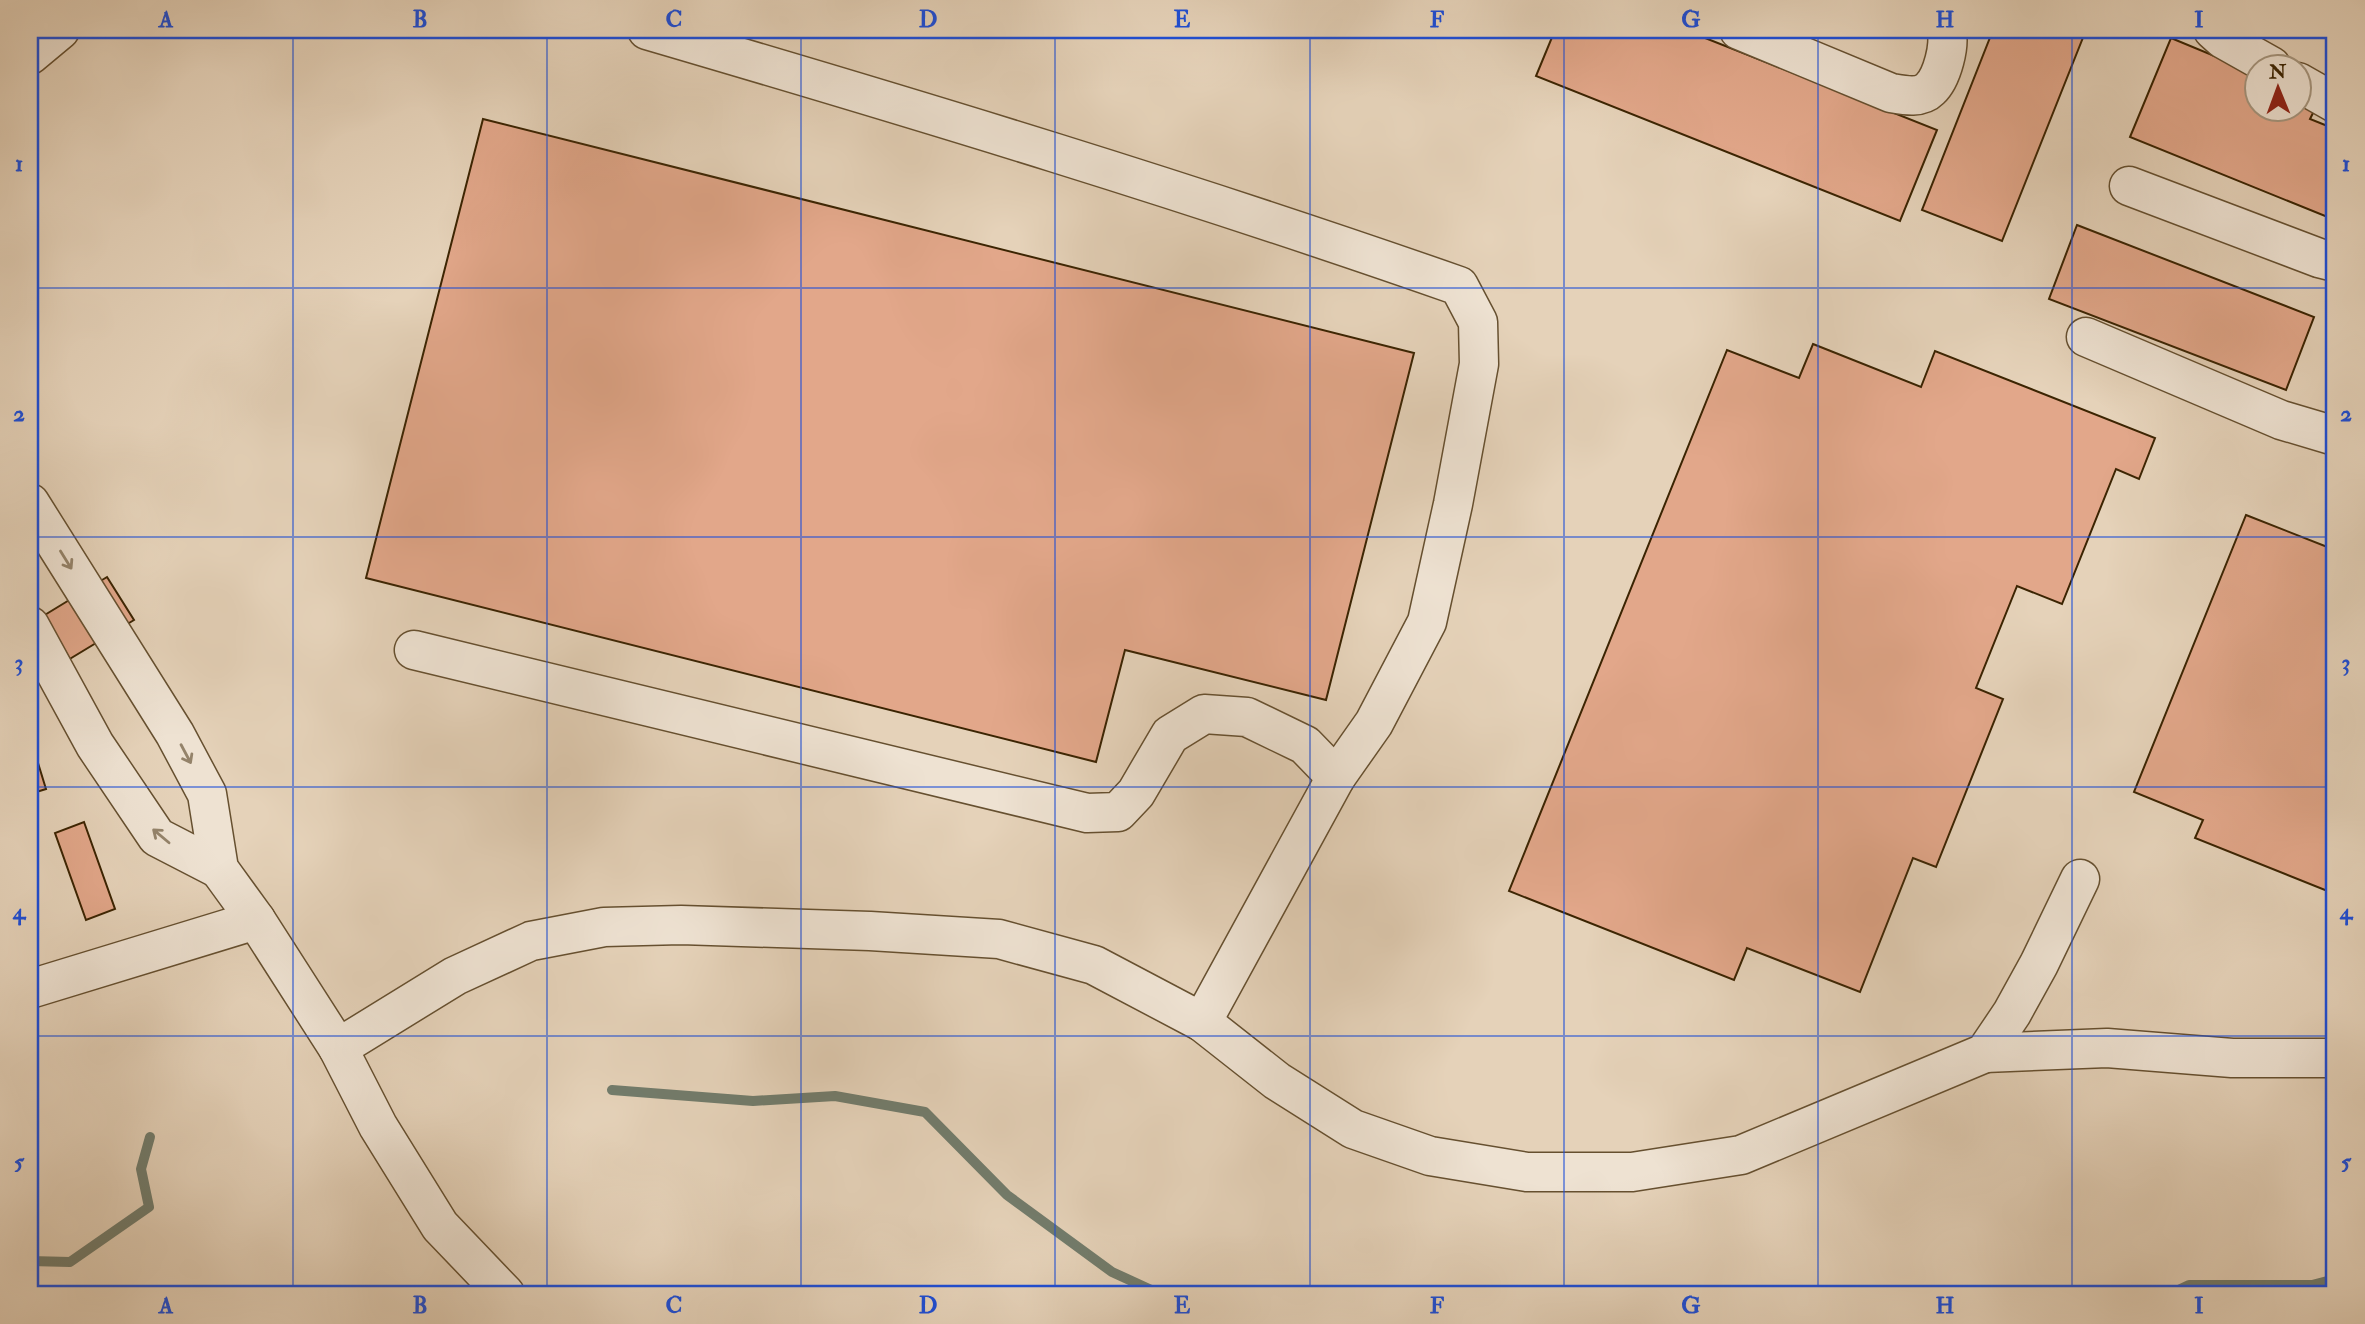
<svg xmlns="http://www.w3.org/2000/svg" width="2365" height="1324" viewBox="0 0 2365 1324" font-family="'IM FELL Double Pica',serif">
  <rect width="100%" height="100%" fill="#e5d2b9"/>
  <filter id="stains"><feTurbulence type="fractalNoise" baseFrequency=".00286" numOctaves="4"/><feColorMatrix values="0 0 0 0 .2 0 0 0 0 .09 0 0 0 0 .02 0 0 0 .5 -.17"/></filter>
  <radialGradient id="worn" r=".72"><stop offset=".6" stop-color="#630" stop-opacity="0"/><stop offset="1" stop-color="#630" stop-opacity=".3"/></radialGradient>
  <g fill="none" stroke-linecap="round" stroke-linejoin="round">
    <g stroke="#727c6c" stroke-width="10">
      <polyline points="612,1090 753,1101 835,1096 925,1112 1007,1195 1112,1272 1160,1294"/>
      <polyline points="30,1261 70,1262 149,1207 141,1169 150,1137"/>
      <polyline points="2170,1294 2189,1285 2312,1285 2335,1279"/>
    </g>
  </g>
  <g fill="#e2a78a" stroke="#3b2402" stroke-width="2">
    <polygon points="1555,30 1685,30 1937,130 1900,221 1536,76"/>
    <polygon points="1993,30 2086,30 2002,241 1922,210"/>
    <polygon points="2171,38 2246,69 2256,77 2256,108 2298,108 2298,102 2315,109 2310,119 2335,129 2335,220 2130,137"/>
    <polygon points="483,119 1414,353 1326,700 1125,650 1096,762 366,578"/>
    <polygon points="2077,225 2314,317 2286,390 2049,299"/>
    <polygon points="1813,344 1921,387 1935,351 2155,438 2139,479 2116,469 2062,604 2017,586 1976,688 2003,699 1936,867 1913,858 1860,992 1747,948 1734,980 1509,891 1727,350 1799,378"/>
    <polygon points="2246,515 2335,550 2335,894 2195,838 2203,820 2134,792"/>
    <polygon points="107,577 134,620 30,683 30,624"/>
    <polygon points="30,737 46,789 30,794"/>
    <polygon points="84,822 115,909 86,920 55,833"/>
  </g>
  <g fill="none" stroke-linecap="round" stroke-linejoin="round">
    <defs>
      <g id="minor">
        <path d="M647,30c273,80 544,162 812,256l19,36 1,42 -26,140 -26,118 -53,101 -38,54 -134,245"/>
        <path d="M1739,30l152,63c12,2 29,6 39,-4 12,-11 21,-45 16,-59"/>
        <polyline points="2213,30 2223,39 2271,66"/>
        <polyline points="30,55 60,30"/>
        <polyline points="2298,82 2335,103"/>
        <polyline points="2129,186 2319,258 2335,262"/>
        <polyline points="2086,337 2281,420 2335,436"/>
        <polyline points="30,503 175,734 207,794 219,869 256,920 338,1048 455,976 531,941 604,927 681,925 870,931 999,939 1094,965 1202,1022 1277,1081 1353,1129 1430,1156 1527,1172 1632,1172 1741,1155 1985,1053 2012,1013 2039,964 2080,879"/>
        <polyline points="30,626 95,745 157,837 219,869"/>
        <polyline points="414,650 1087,813 1118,812 1136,793 1170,735 1204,714 1247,717 1305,745 1336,777"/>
        <polyline points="30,989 256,920"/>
        <polyline points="338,1048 378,1126 440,1226 505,1294"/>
        <polyline points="1985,1053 2107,1048 2232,1058 2335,1058"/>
      </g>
    </defs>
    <use href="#minor" stroke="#665030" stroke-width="41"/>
    <use href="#minor" stroke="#eee2d2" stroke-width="38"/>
  </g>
  <defs><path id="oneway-shaft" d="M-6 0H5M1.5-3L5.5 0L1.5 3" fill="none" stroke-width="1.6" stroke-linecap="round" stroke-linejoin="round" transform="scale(1.75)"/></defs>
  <g stroke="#94836a">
    <use href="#oneway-shaft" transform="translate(66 560) rotate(58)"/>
    <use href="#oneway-shaft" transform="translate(186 754) rotate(62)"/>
    <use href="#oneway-shaft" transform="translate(161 836) rotate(-140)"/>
  </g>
  <path fill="none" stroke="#1d4ed8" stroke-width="2" stroke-opacity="0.55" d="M293,30v1264M547,30v1264M801,30v1264M1055,30v1264M1310,30v1264M1564,30v1264M1818,30v1264M2072,30v1264M30,288h2305M30,537h2305M30,787h2305M30,1036h2305"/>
  <rect width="2365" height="1324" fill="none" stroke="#e5d2b9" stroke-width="77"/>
  <g transform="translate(2278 88) rotate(359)"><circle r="33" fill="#eee2d2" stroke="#a6967f" stroke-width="2"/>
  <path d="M0-5L12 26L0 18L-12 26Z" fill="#8f2418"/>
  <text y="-10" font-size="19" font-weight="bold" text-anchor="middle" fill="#3b2402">N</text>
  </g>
  <rect x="38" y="38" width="2288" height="1248" fill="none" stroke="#1d4ed8" stroke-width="2.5"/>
  <g font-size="23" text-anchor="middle" font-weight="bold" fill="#1d4ed8">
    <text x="166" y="27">A</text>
    <text x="420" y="27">B</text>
    <text x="674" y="27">C</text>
    <text x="928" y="27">D</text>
    <text x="1182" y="27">E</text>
    <text x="1437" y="27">F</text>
    <text x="1691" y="27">G</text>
    <text x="1945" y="27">H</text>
    <text x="2199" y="27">I</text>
    <text x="19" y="171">1</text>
    <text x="2346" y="171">1</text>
    <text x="19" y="421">2</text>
    <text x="2346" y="421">2</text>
    <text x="19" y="670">3</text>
    <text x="2346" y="670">3</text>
    <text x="19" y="919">4</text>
    <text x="2346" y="919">4</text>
    <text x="19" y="1169">5</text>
    <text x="2346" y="1169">5</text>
    <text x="166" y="1313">A</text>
    <text x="420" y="1313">B</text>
    <text x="674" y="1313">C</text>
    <text x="928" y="1313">D</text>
    <text x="1182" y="1313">E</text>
    <text x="1437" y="1313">F</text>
    <text x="1691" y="1313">G</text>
    <text x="1945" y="1313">H</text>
    <text x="2199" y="1313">I</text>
  </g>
  <rect width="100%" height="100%" filter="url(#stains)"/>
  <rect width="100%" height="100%" fill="url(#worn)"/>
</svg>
